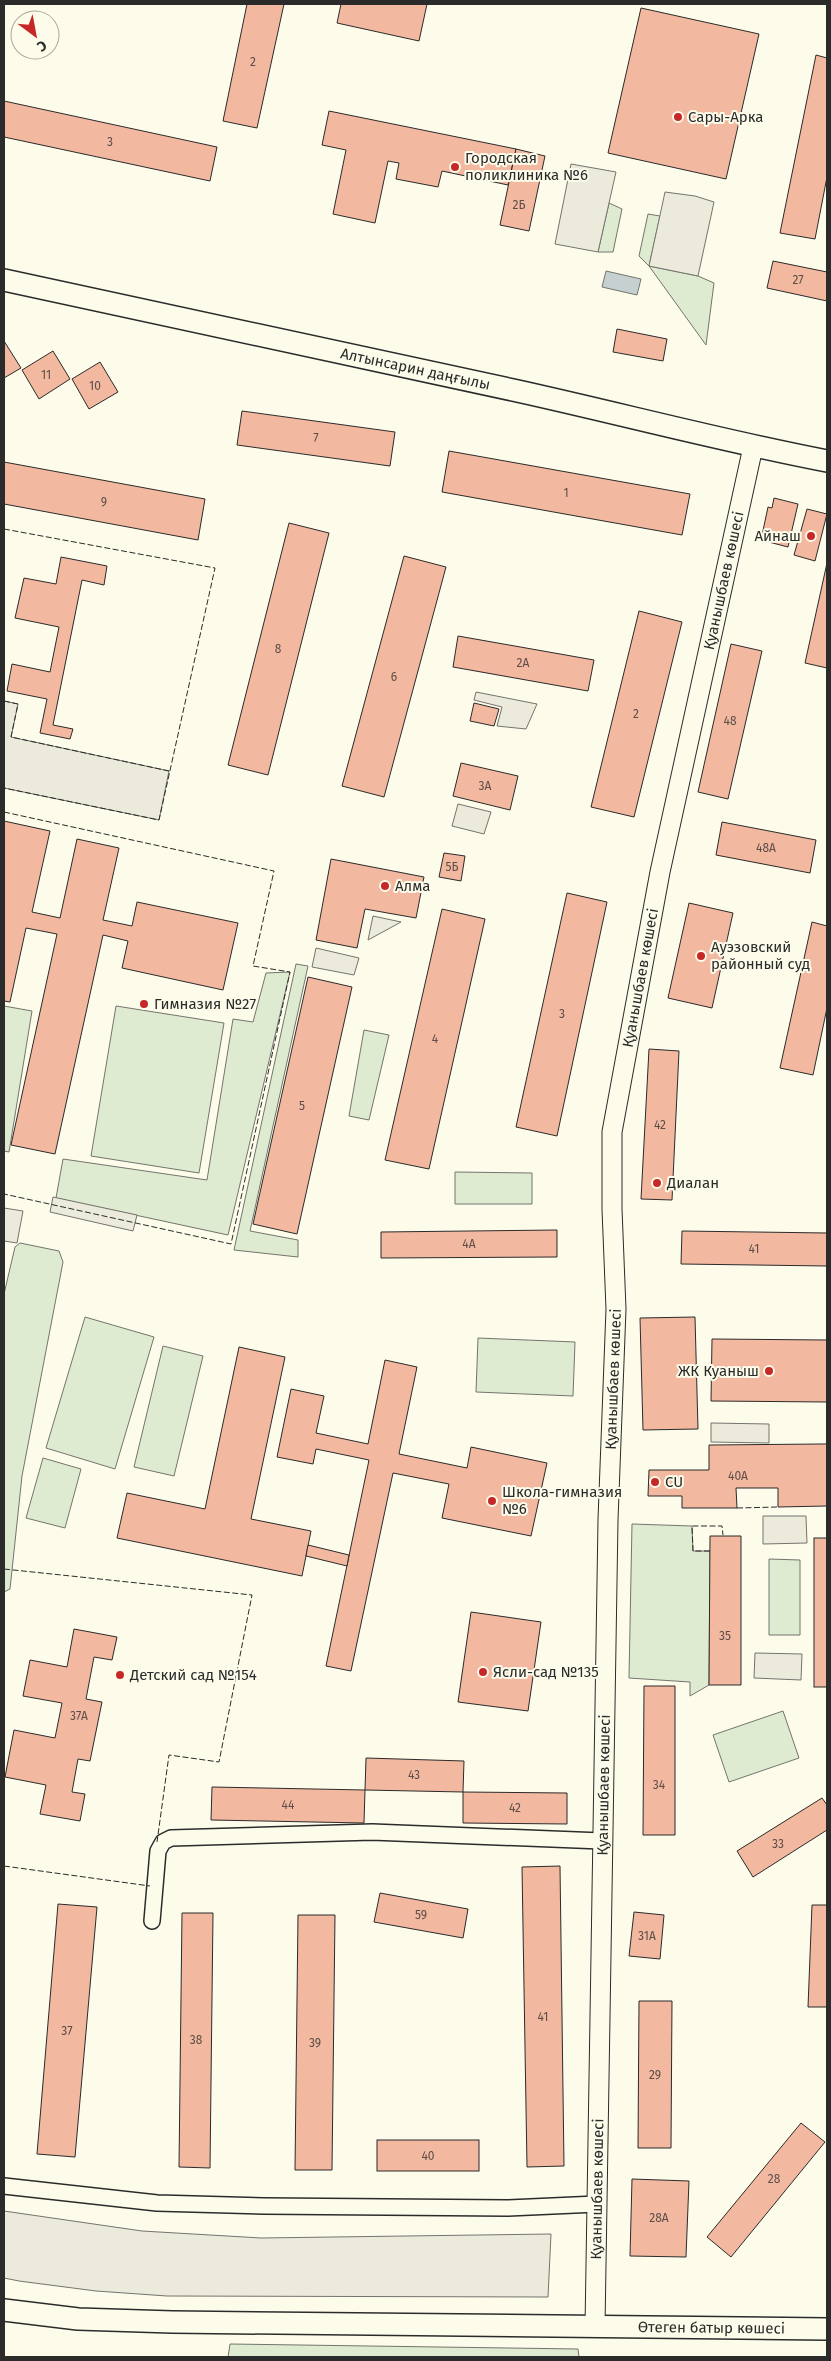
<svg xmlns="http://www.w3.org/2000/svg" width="831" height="2361" viewBox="0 0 831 2361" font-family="'Fira Sans',sans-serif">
  <rect width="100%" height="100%" fill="#fdfbea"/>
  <g fill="#deebd1" stroke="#74746e">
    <polygon points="609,203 622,209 613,252 598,252"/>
    <polygon points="648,214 660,216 649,266 698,276 714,283 706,345 649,266 639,256"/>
    <polygon points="296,964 308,966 250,1231 298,1240 298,1257 234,1250"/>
    <polygon points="290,972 228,1235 56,1198 63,1159 207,1180 233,1019 253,1022 266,973"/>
    <polygon points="4,1006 32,1011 9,1152 4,1151"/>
    <polygon points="116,1006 224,1023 199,1173 91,1156"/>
    <polygon points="364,1030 389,1035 369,1120 349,1116"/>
    <polygon points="455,1172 532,1173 532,1204 455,1204"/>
    <polygon points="20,1243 59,1251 63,1262 22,1476 10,1589 4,1592 4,1294 15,1247"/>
    <polygon points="85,1317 154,1337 115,1469 46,1448"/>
    <polygon points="478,1338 575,1342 573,1396 476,1392"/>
    <polygon points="163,1346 203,1356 174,1476 134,1467"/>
    <polygon points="43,1458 81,1469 65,1528 26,1518"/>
    <polygon points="632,1524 692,1526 693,1551 710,1551 709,1685 690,1696 690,1682 629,1678"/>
    <polygon points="769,1559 800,1560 800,1635 769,1635"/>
    <polygon points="783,1711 799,1758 729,1782 713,1735"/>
    <polygon points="230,2344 578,2349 579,2357 228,2357"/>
  </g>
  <g fill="#eceadb" stroke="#74746e">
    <polygon points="571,164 616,172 598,252 555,244"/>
    <polygon points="665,192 695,196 714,202 698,276 649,266"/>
    <polygon points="476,692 537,704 526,729 497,726 502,707 474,700"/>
    <polygon points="4,701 18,704 11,737 169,771 159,820 4,788"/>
    <polygon points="458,804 491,812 484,834 452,826"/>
    <polygon points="373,916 401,922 368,940"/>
    <polygon points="316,948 359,958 354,975 312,967"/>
    <polygon points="53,1197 137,1215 133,1231 50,1212"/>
    <polygon points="4,1208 23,1211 17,1243 4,1241"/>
    <polygon points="711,1423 769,1424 769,1443 711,1442"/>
    <polygon points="763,1516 806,1516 807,1543 763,1544"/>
    <polygon points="755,1653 802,1654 801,1680 754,1678"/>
    <polygon points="4,2211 142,2231 261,2238 551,2234 548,2297 167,2296 96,2291 19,2281 4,2278"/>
  </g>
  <polygon fill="#c7d0d0" stroke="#74746e" points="606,271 641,279 637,295 602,287"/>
  <g fill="#f2b8a0" stroke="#2b2b2b">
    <polygon points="247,4 284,4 257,128 223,121"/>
    <polygon points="341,4 427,4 419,41 337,23"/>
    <polygon points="641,8 759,34 726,179 608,153"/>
    <polygon points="816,55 827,58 827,177 815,239 780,233"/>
    <polygon points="4,101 217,147 210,181 4,137"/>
    <polygon points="329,111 516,149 508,185 442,171 438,187 396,179 399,163 388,161 375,223 333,214 346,150 322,145"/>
    <polygon points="516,149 545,156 529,231 500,225"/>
    <polygon points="773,261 827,272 827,301 767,288"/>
    <polygon points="617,329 667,339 663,361 613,352"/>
    <polygon points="4,341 21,368 4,378"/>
    <polygon points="53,351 70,379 39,399 22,370"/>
    <polygon points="100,362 118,392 89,409 72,379"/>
    <polygon points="242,411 395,432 390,466 237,445"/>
    <polygon points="449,451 690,494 682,535 442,492"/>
    <polygon points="4,462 205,499 198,540 4,504"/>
    <polygon points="774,498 798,504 788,547 761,540 768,507 772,508"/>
    <polygon points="807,509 827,514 815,561 794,555"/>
    <polygon points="289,523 329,533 268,775 228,765"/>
    <polygon points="404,556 446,567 384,797 342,786"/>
    <polygon points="61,557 107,566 104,585 82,580 53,725 73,729 70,739 40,733 47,699 7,691 12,664 50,672 59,627 15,618 24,578 56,584"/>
    <polygon points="827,563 827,668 805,663"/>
    <polygon points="639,611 682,622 634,817 591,807"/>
    <polygon points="458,636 594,660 588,691 453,667"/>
    <polygon points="731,644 762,651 728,799 698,792"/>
    <polygon points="474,703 499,709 494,726 470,721"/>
    <polygon points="461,763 518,776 510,810 453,796"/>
    <polygon points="4,821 50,831 32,912 60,918 77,839 119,848 103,920 132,926 137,902 238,923 223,990 122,968 128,941 103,935 55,1154 11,1145 57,934 26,928 10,1002 4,1001"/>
    <polygon points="722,822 816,840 810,873 716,855"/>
    <polygon points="444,853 465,856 461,881 439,877"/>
    <polygon points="331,859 424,877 416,918 365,909 357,948 316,940"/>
    <polygon points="567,893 607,902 557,1136 516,1127"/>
    <polygon points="689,903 733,913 712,1008 668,998"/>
    <polygon points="442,909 485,919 429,1169 385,1160"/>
    <polygon points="812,922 827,926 827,1008 813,1075 780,1068"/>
    <polygon points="308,977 352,987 297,1234 253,1224"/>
    <polygon points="649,1049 679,1051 672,1200 641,1199"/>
    <polygon points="557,1230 557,1257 381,1258 381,1232"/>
    <polygon points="682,1231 827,1233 827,1266 681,1264"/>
    <polygon points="695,1317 698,1429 643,1430 640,1318"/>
    <polygon points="712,1339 827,1340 827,1402 711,1401"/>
    <polygon points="239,1347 285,1357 251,1519 311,1531 302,1576 117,1538 127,1493 205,1509"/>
    <polygon points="385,1360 417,1367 399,1454 467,1468 471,1447 547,1463 531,1536 442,1518 449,1484 393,1473 351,1671 326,1666 369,1460 316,1449 313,1464 277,1457 291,1389 324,1396 316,1433 368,1444"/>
    <polygon points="821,1444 827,1444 827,1506 778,1507 778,1488 736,1488 737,1508 682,1508 682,1496 648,1496 649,1470 709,1470 709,1445"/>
    <polygon points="710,1536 741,1536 741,1685 709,1685"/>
    <rect x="814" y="1538" width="13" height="149"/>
    <polygon points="308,1545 349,1555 347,1566 306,1556"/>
    <polygon points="471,1612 541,1622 528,1711 458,1702"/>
    <polygon points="74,1629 117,1637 112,1660 94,1657 86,1699 102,1702 90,1761 78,1759 72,1792 85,1794 80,1821 40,1814 46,1785 5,1777 14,1730 55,1738 62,1703 23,1696 30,1660 67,1667"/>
    <polygon points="644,1686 675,1686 675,1835 643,1835"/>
    <polygon points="366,1758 464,1761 463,1792 365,1790"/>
    <polygon points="212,1787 365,1790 364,1823 211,1820"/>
    <polygon points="463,1792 567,1793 567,1824 463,1823"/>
    <polygon points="822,1798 827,1805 827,1830 753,1877 737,1851"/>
    <polygon points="560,1866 564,2166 527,2167 522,1867"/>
    <polygon points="380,1893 468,1909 463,1938 374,1922"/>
    <polygon points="58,1904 97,1907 75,2157 37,2154"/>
    <polygon points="812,1905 827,1905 827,2007 808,2007"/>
    <polygon points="634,1912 664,1915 660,1959 629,1956"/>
    <polygon points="182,1913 213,1913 210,2168 179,2167"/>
    <polygon points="298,1915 335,1915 332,2170 295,2170"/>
    <polygon points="639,2001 672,2001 671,2148 638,2148"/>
    <polygon points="801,2123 825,2142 731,2257 707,2237"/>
    <rect x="377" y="2140" width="102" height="31"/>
    <polygon points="632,2179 689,2181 686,2257 630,2256"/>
  </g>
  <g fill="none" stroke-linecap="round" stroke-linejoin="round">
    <defs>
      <g id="minor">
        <polyline points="152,1921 158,1851 163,1842 171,1838 372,1832 602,1841"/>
        <polyline points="4,2186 157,2203 264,2206 508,2208 597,2204"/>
      </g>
      <g id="tertiary">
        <path id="s1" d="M595,2327l13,-807 8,-211 -4,-100v-77l48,-260 93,-425"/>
      </g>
      <g id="secondary">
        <path id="s2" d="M4,280c169,38 339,73 509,110 105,23 209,51 314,71"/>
        <path id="s3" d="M4,2310l74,9 94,3 655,7"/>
      </g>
    </defs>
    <use href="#minor" stroke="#2b2b2b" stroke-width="18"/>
    <use href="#tertiary" stroke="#2b2b2b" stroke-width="21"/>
    <use href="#secondary" stroke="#2b2b2b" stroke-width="24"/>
    <use href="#minor" stroke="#fdfbea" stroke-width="15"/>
    <use href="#tertiary" stroke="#fdfbea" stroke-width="19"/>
    <use href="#secondary" stroke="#fdfbea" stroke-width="21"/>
    <g stroke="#2b2b2b" stroke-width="1" stroke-dasharray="6 2.5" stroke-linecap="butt">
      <polyline points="4,529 215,568 159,820 4,788"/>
      <polyline points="4,701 18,704 11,737 169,771"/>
      <polyline points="4,812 274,871 253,966 290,972 231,1244 4,1194"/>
      <polyline points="737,1508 778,1507"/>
      <polyline points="710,1551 693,1551 692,1526 722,1526 723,1535"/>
      <polyline points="4,1569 252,1595 219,1762 169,1755 157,1842"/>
      <polyline points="4,1866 150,1886"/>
    </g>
  </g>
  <g fill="#c62828" stroke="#fdfbea" stroke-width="2">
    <circle cx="678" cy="117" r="5"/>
    <circle cx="455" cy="167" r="5"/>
    <circle cx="811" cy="536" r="5"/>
    <circle cx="385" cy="886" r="5"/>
    <circle cx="701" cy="956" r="5"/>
    <circle cx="144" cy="1004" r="5"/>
    <circle cx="657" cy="1183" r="5"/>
    <circle cx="769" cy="1371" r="5"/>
    <circle cx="655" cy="1482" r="5"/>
    <circle cx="492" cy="1501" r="5"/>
    <circle cx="483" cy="1672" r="5"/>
    <circle cx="120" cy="1675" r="5"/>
  </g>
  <g text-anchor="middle" stroke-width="4" stroke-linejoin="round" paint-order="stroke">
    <g font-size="12" fill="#5d4e48">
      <text x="253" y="66">2</text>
      <text x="110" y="146">3</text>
      <text x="519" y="209">2Б</text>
      <text x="798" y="284">27</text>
      <text x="46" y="379">11</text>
      <text x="95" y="390">10</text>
      <text x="316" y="442">7</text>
      <text x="566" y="497">1</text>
      <text x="104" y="506">9</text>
      <text x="278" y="653">8</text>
      <text x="523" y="667">2А</text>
      <text x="394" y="681">6</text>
      <text x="636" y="718">2</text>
      <text x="730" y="725">48</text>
      <text x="485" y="790">3А</text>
      <text x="766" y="852">48А</text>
      <text x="452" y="871">5Б</text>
      <text x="562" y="1018">3</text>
      <text x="435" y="1043">4</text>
      <text x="302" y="1110">5</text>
      <text x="660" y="1129">42</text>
      <text x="469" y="1248">4А</text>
      <text x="754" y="1253">41</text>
      <text x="738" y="1480">40А</text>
      <text x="725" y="1640">35</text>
      <text x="79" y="1720">37А</text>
      <text x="414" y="1779">43</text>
      <text x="659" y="1789">34</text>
      <text x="288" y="1809">44</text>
      <text x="515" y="1812">42</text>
      <text x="778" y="1848">33</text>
      <text x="421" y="1919">59</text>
      <text x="647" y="1940">31А</text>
      <text x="543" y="2021">41</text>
      <text x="67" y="2035">37</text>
      <text x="196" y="2044">38</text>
      <text x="315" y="2047">39</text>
      <text x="655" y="2079">29</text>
      <text x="428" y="2160">40</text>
      <text x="774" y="2183">28</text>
      <text x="659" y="2222">28А</text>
    </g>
    <g font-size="15" fill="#2b2b2b" stroke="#fdfbea" text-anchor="start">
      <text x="688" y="122">Сары-Арка</text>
      <text x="465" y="163">Городская<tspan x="465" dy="17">поликлиника №6</tspan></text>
      <text x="801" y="541" text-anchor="end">Айнаш</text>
      <text x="395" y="891">Алма</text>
      <text x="711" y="952">Ауэзовский<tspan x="711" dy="17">районный суд</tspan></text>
      <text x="154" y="1009">Гимназия №27</text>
      <text x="667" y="1188">Диалан</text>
      <text x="759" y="1376" text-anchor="end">ЖК Куаныш</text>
      <text x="665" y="1487">CU</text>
      <text x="502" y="1497">Школа-гимназия<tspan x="502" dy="17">№6</tspan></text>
      <text x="493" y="1677">Ясли-сад №135</text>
      <text x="130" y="1680">Детский сад №154</text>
    </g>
    <g font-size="15" fill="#2b2b2b" stroke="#fdfbea">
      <text dy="5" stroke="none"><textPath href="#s2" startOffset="421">Алтынсарин даңғылы</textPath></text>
      <text dy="5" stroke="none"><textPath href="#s1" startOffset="1758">Қуанышбаев көшесі</textPath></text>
      <text dy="5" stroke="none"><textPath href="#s1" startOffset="1352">Қуанышбаев көшесі</textPath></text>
      <text dy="5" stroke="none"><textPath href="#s1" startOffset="948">Қуанышбаев көшесі</textPath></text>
      <text dy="5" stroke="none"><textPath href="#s1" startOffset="542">Қуанышбаев көшесі</textPath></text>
      <text dy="5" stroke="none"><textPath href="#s1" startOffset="138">Қуанышбаев көшесі</textPath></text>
      <text dy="5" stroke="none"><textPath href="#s3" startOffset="708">Өтеген батыр көшесі</textPath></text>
    </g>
  </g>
  <rect width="831" height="2361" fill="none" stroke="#2b2b2b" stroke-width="10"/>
  <g transform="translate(35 35) rotate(148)"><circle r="24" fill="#fdfbea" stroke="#a9a89e"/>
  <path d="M0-4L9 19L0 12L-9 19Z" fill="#c62828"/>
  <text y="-8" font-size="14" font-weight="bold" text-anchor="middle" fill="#2b2b2b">С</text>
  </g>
</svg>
